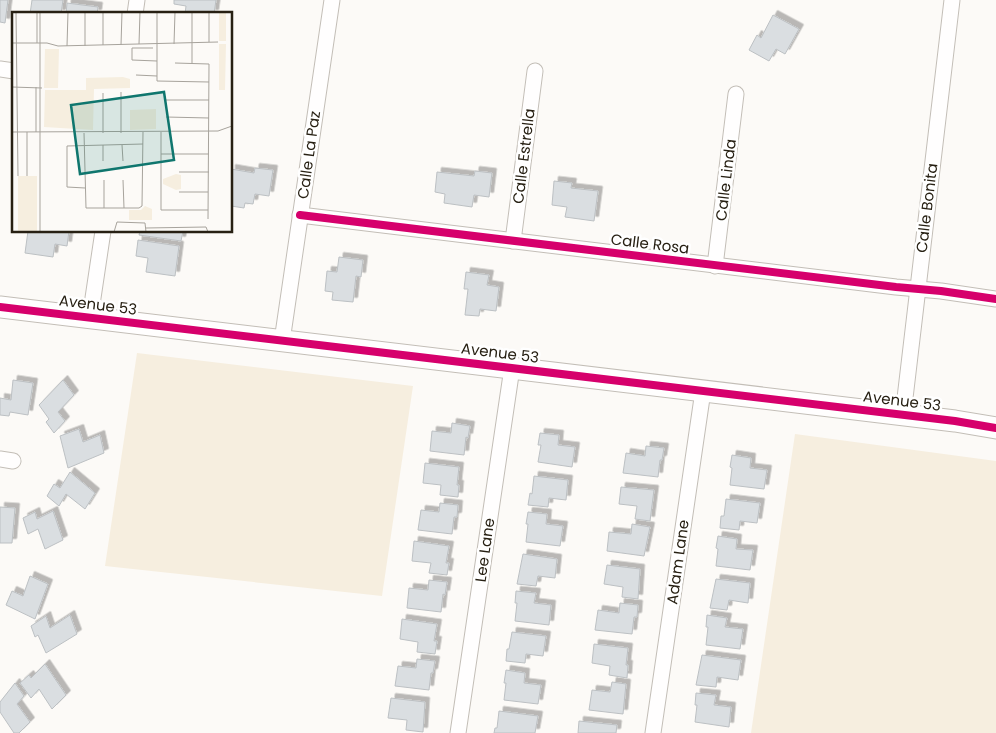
<svg xmlns="http://www.w3.org/2000/svg" width="996" height="733" viewBox="0 0 996 733" font-family="Poppins,sans-serif">
  <defs>
    <filter id="shadow"><feDropShadow dx="4.5" dy="-4.5" stdDeviation="0" flood-color="#0004"/></filter>
  </defs>
  <rect width="100%" height="100%" fill="#fcfaf7"/>
  <g fill="#f6eedf">
    <polygon points="137,353 413,386 382,596 105,566"/>
    <polygon points="795,434 996,461 996,733 751,733"/>
  </g>
  <g fill="#dadee1" stroke="#bcc0c3" filter="url(#shadow)">
    <polygon points="0,0 8,0 5,23 0,22"/>
    <polygon points="32,0 63,0 61,14 30,14"/>
    <polygon points="174,0 216,0 214,14 185,14 186,6 174,4"/>
    <polygon points="67,3 98,7 97,14 66,14"/>
    <polygon points="773,15 799,29 785,54 776,49 769,61 749,50 757,35 761,38"/>
    <polygon points="255,168 273,170 269,196 255,194 253,204 245,203 244,208 231,206 231,169 254,173"/>
    <polygon points="475,171 492,173 489,197 474,195 472,207 444,203 445,194 435,192 437,172 474,176"/>
    <polygon points="554,181 572,183 571,188 598,191 594,221 565,217 567,207 552,205"/>
    <polygon points="28,231 69,231 67,246 55,244 53,257 25,253"/>
    <polygon points="140,231 183,231 181,241 139,235"/>
    <polygon points="138,240 179,246 175,276 146,272 148,258 136,256"/>
    <polygon points="339,257 363,260 361,277 356,276 353,302 332,300 333,292 325,291 327,271 337,272"/>
    <polygon points="466,272 489,275 487,285 499,287 496,311 480,309 479,316 465,315 468,289 464,289"/>
    <polygon points="13,380 33,383 28,415 10,412 9,416 0,415 0,398 11,400"/>
    <polygon points="63,380 74,395 58,412 65,421 54,433 46,422 49,419 39,405"/>
    <polygon points="452,423 470,426 468,438 466,437 464,455 430,451 432,431 451,433"/>
    <polygon points="79,429 83,442 100,435 104,453 68,468 60,436"/>
    <polygon points="540,433 559,435 558,445 575,447 572,467 538,462 541,445 538,445"/>
    <polygon points="646,446 664,448 662,460 660,460 658,477 623,473 626,453 645,456"/>
    <polygon points="732,455 751,458 750,468 767,470 764,489 730,485 732,468 730,467"/>
    <polygon points="425,463 459,467 457,485 459,485 458,497 440,495 441,485 423,483"/>
    <polygon points="70,472 95,493 85,509 66,494 59,506 47,496 54,484 60,488"/>
    <polygon points="534,476 568,480 566,500 549,498 548,507 528,505 530,493 532,494"/>
    <polygon points="621,487 654,490 650,521 635,519 637,506 619,504"/>
    <polygon points="726,499 760,503 757,523 740,521 739,530 720,528 721,516 724,516"/>
    <polygon points="440,503 458,505 457,517 454,517 452,534 418,530 421,510 439,512"/>
    <polygon points="0,507 15,508 12,543 0,543"/>
    <polygon points="53,511 63,540 45,549 38,529 28,534 23,518 35,512 37,519"/>
    <polygon points="528,512 547,514 546,524 563,526 560,546 526,542 528,524 526,524"/>
    <polygon points="632,524 650,527 644,556 607,551 609,532 631,534"/>
    <polygon points="718,536 737,539 736,549 753,550 750,570 716,566 718,549 716,548"/>
    <polygon points="414,541 449,546 446,563 449,563 447,575 429,573 431,563 412,561"/>
    <polygon points="523,554 557,559 555,578 538,576 536,586 517,584"/>
    <polygon points="607,565 640,569 638,599 622,597 623,587 604,584"/>
    <polygon points="30,576 48,584 35,619 6,605 12,591 23,596"/>
    <polygon points="716,579 750,583 748,603 729,600 727,610 710,608"/>
    <polygon points="429,580 447,582 445,595 443,594 441,612 407,608 409,588 428,590"/>
    <polygon points="516,591 536,593 534,603 551,605 549,625 515,621 517,603 515,603"/>
    <polygon points="620,603 638,605 637,617 634,617 632,634 595,630 598,610 619,613"/>
    <polygon points="70,615 77,634 46,653 38,635 35,637 31,626 46,616 50,628"/>
    <polygon points="707,615 727,618 725,627 743,629 740,649 706,645 708,627 706,627"/>
    <polygon points="402,619 437,624 434,641 437,641 435,654 417,652 418,642 400,639"/>
    <polygon points="512,632 546,636 543,656 526,654 525,663 506,661 507,649 509,649"/>
    <polygon points="594,644 628,648 626,665 628,665 627,678 609,675 610,666 592,663"/>
    <polygon points="702,655 741,660 738,680 717,677 716,687 696,685"/>
    <polygon points="417,659 435,661 433,673 431,673 429,690 395,686 398,666 416,668"/>
    <polygon points="45,664 66,695 52,709 39,689 31,698 20,683 29,675 31,678"/>
    <polygon points="506,670 525,673 524,683 541,685 538,704 504,700 506,683 504,683"/>
    <polygon points="612,682 626,684 623,714 589,710 592,690 610,692"/>
    <polygon points="15,683 24,696 17,704 30,722 19,733 14,733 0,712 0,702"/>
    <polygon points="696,693 716,695 714,705 731,707 729,727 695,722 697,705 695,705"/>
    <polygon points="391,698 425,702 423,732 406,730 407,720 388,718"/>
    <polygon points="499,711 538,716 535,733 494,733 495,728 497,728"/>
    <polygon points="579,721 617,725 616,733 578,733"/>
  </g>
  <g fill="none" stroke-linecap="round" stroke-linejoin="round">
    <defs>
      <g id="street">
        <polyline points="135,14 137,0"/>
        <polyline points="0,69 14,71"/>
        <polyline points="300,215 896,287 941,291 996,299"/>
        <polyline points="513,241 535,71"/>
        <polyline points="715,266 736,94"/>
        <polyline points="90,318 103,231"/>
        <polyline points="282,341 332,0"/>
        <polyline points="903,415 952,0"/>
        <polyline points="0,459 13,461"/>
        <polyline points="458,733 512,368"/>
        <polyline points="653,733 703,391"/>
      </g>
      <polyline id="secondary" points="0,307 955,421 996,428"/>
    </defs>
    <use href="#street" stroke="#c3beb7" stroke-width="17"/>
    <use href="#secondary" stroke="#c3beb7" stroke-width="23"/>
    <use href="#street" stroke="#fffefe" stroke-width="15"/>
    <use href="#secondary" stroke="#fffefe" stroke-width="21"/>
    <defs>
      <g id="cycleway">
        <polyline points="300,215 896,287 941,291 996,299"/>
        <polyline points="0,307 955,421 996,428"/>
      </g>
    </defs>
    <use href="#cycleway" stroke="#fff" stroke-width="11"/>
    <use href="#cycleway" stroke="#d6006c" stroke-width="8"/>
  </g>
  <g text-anchor="middle" stroke-width="5" stroke-linejoin="round" paint-order="stroke">
    <g font-size="15" fill="#272013" stroke="#fff">
      <text transform="translate(309 155) rotate(-82)" y="5">Calle La Paz</text>
      <text transform="translate(524 156) rotate(-83)" y="5">Calle Estrella</text>
      <text transform="translate(726 180) rotate(-83)" y="5">Calle Linda</text>
      <text transform="translate(927 208) rotate(-83)" y="5">Calle Bonita</text>
      <text transform="translate(650 244) rotate(7)" y="5">Calle Rosa</text>
      <text transform="translate(98 305) rotate(7)" y="5">Avenue 53</text>
      <text transform="translate(500 353) rotate(7)" y="5">Avenue 53</text>
      <text transform="translate(902 401) rotate(7)" y="5">Avenue 53</text>
      <text transform="translate(485 550) rotate(-82)" y="5">Lee Lane</text>
      <text transform="translate(678 562) rotate(-82)" y="5">Adam Lane</text>
    </g>
  </g>
  <g transform="translate(12 12)">
    <rect width="220" height="220" fill="#fcfaf7"/>
    <path d="M207,0h7v29h-7zM207,32h7l-1,46h-6zM33,37h14l-1,39h-14zM111,65l7,2v9l-36,1 -1,41 -49,-3 1,-37h41v-12zM144,97v20l-26,1v-20zM164,162l5,1v14l-5,1 -13,-6v-5zM6,164h19v56h-19zM133,194l7,3v11h-23v-10h12z" fill="#f6eedf"/>
    <path fill="none" stroke="#a7a39c" stroke-width="1" d="M4,0l2,164M145,0v69l52,1M197,30v-30M0,31h35l11,3 160,-4M25,31v-31M127,32l1,-32M162,32l1,-32M91,33v-33M109,33l1,-33M55,34l1,-34M73,34v-34M141,36h-21v12l25,1M163,51l34,1 -1,155M180,51v-51M124,63l21,1M0,75l30,1M154,88h43M154,105l43,1M0,120l206,-1 14,-5M24,120v-45M149,120v78h47M72,121l2,75h53l3,-2 1,-74M91,121v-40M109,121v-41M91,133v16M110,133l1,16M149,142h48M167,160h30M15,164v-44M92,168v28M111,168l1,28M73,176l-18,-1v-41l76,-2M167,180h29M134,216l60,-1 2,5M28,220v-220M102,220l3,-10 28,1 1,9"/>
    <path fill="#0f766e" fill-opacity="0.15" stroke="#0f766e" stroke-width="2.5" d="M152,80l10,68 -94,14 -9,-69z"/>
    <rect width="220" height="220" fill="none" stroke="#272013" stroke-width="2.5"/>
  </g>
</svg>
